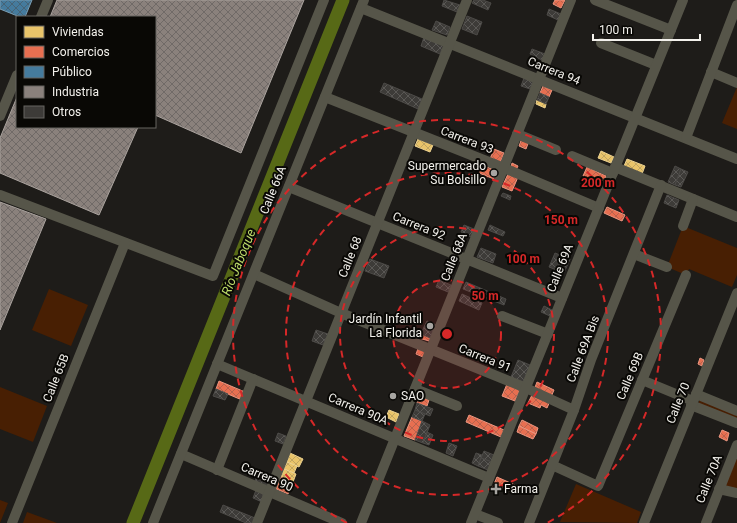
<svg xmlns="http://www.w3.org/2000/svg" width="737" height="523" viewBox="0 0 737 523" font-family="Roboto,sans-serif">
  <defs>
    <pattern id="homes-cross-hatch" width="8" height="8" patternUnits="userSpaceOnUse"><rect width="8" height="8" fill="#e9c46a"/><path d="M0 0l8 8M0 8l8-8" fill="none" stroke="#c1a561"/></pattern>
    <pattern id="shops-cross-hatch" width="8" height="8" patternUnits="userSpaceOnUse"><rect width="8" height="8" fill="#e76f51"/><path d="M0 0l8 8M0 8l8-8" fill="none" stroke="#b8634e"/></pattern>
    <pattern id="public-cross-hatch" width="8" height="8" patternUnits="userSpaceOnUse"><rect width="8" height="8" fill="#457b9d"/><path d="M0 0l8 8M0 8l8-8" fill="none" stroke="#476476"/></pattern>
    <pattern id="industry-cross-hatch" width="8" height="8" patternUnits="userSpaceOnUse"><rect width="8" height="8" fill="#8a817c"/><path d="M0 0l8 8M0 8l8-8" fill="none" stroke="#706a67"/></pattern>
    <pattern id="building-cross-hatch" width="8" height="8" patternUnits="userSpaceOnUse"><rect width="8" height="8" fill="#3d3b38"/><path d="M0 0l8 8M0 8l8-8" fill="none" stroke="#5a5855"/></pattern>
  </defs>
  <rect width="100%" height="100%" fill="#1e1c19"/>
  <g fill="#481f03">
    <polygon points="737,87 737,129 722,123"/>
    <polygon points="683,226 737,248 737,275 732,287 689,269 686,275 667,267"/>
    <polygon points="49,289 88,305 71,346 32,330"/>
    <polygon points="0,387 47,406 33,442 0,429"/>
    <polygon points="700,398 737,413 737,419 698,405"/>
    <polygon points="737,453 737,490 723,487"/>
    <polygon points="576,484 641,512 637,523 560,522"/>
    <polygon points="0,500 8,503 0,523"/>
    <polygon points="27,512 57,523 23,523"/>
  </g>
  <g fill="url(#homes-cross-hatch)" stroke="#ecd291">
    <polygon points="537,100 546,104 545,108 536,104"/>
    <polygon points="418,139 433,145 430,152 415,146"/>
    <polygon points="601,151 614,157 611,163 598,158"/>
    <polygon points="627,159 645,166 642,174 624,166"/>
    <polygon points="389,410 399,414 396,422 386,417"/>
    <polygon points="290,453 303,459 299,467 287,462"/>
    <polygon points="287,462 297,466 294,473 284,469"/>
    <polygon points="284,469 296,474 293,482 281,477"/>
  </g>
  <g fill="url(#shops-cross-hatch)" stroke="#eb9680">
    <polygon points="555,0 565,0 561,8 553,4"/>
    <polygon points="543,86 552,90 549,97 540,93"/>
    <polygon points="522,138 529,141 526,149 519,146"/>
    <polygon points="494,149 504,153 500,163 490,159"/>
    <polygon points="512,163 518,166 516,170 511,167"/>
    <polygon points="483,165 496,171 494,179 479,173"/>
    <polygon points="587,167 606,176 603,185 583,176"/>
    <polygon points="508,174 518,177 512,191 502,187"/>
    <polygon points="607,207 625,215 622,221 604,213"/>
    <polygon points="421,334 430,338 429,341 419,338"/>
    <polygon points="419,346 426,349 423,357 416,354"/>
    <polygon points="700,358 704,360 702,366 698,364"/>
    <polygon points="219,381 245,392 242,400 216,389"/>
    <polygon points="537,382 554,390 551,397 534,390"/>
    <polygon points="507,384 520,390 515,401 502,396"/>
    <polygon points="533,393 550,401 547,408 541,405 540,408 528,403"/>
    <polygon points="420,396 429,400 427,406 417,403"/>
    <polygon points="469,415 504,430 501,437 466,422"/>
    <polygon points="412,417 422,421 415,440 404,436"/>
    <polygon points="522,420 538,428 536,434 519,426"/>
    <polygon points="519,426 536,434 533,439 517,432"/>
    <polygon points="722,430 729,433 727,441 719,437"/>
    <polygon points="281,477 293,482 288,494 276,489"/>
    <polygon points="497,477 515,485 512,492 494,484"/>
    <polygon points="493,486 500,489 499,491 492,488"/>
  </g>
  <polygon fill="url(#public-cross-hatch)" stroke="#799eb5" points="0,0 32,0 25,17 20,17 0,9"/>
  <g fill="url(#industry-cross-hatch)" stroke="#aaa39e">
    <polygon points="57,0 304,0 241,153 155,115 155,17 50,17"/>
    <polygon points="17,97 17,127 138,127 99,215 0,173 0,138"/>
    <polygon points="0,202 46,219 0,330"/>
  </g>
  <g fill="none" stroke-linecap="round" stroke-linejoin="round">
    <polyline stroke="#576916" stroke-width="13" points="133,523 343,0"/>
  </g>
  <g fill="url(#building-cross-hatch)" stroke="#4c4a47">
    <polygon points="444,0 460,5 457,12 442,6"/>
    <polygon points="474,0 483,0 491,3 488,10 472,3"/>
    <polygon points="549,9 561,14 558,20 547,15"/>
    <polygon points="467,16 482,22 477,35 462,29"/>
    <polygon points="436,21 450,27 447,35 432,30"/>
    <polygon points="424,37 444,45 440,54 421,46"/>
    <polygon points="532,49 545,54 542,60 530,54"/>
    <polygon points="524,78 533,82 530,89 521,86"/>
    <polygon points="384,83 422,99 418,109 380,92"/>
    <polygon points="540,93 549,97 546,104 537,100"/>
    <polygon points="675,166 681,169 675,185 668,182"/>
    <polygon points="681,169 688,172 681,187 675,185"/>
    <polygon points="503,193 511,196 510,200 501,196"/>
    <polygon points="667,195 679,200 676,208 664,203"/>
    <polygon points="464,225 474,229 471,237 461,232"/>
    <polygon points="490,225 505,232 503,236 488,230"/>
    <polygon points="481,248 496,254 493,263 477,257"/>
    <polygon points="555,253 570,259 564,273 549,267"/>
    <polygon points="370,259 389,266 384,278 365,271"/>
    <polygon points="439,280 451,285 448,292 436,287"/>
    <polygon points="466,282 506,299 504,305 463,289"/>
    <polygon points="462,294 482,303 479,310 459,301"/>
    <polygon points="544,306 552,310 550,316 541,312"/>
    <polygon points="427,321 436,325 433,331 424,327"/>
    <polygon points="424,327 433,331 430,338 421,334"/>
    <polygon points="316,330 328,334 323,345 312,341"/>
    <polygon points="518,360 530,365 523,382 511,377"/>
    <polygon points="216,389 228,394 225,400 213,396"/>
    <polygon points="417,403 433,409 430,416 415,410"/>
    <polygon points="415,410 425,414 422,421 412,417"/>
    <polygon points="422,421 430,425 423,443 415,440"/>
    <polygon points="427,432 433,435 429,445 423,443"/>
    <polygon points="278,433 286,436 283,444 275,441"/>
    <polygon points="449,443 457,446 453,456 446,453"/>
    <polygon points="484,451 494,455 492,462 481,458"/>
    <polygon points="476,453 482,455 478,466 472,463"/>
    <polygon points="481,458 492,462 488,470 478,466"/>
    <polygon points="259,471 271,476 267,485 264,485 255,481"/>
    <polygon points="256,490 263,493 262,502 253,498"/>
    <polygon points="223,505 255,518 253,523 246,523 220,512"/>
  </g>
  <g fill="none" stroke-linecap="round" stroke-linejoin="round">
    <g stroke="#565549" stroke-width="10">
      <polyline points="595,0 671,30"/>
      <polyline points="361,8 737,159"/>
      <polyline points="41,17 48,0"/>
      <polyline points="601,43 656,65"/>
      <polyline points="711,72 737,83"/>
      <polyline points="325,97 504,168 599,208"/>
      <polyline points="0,116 17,75"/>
      <polyline points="517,134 556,150"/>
      <polyline points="686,138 737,5"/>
      <polyline points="572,156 613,173"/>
      <polyline points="615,167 737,217"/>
      <polyline points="289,187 562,298"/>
      <polyline points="0,195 213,276 324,0"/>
      <polyline points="683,226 693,199"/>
      <polyline points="634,254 667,267"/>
      <polyline points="254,274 341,313 526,388 574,410"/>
      <polyline points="502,316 548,334"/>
      <polyline points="217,364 489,478"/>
      <polyline points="642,380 693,401"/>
      <polyline points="415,389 457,406"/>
      <polyline points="696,394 737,411"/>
      <polyline points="691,405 737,423"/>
      <polyline points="181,454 342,523"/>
      <polyline points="552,465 598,486 686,275"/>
      <polyline points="217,470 253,379"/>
      <polyline points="719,489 737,493"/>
      <polyline points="475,514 498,523"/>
      <polyline points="12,523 125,243"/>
      <polyline points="153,523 364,0"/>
      <polyline points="257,523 467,0"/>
      <polyline points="361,523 571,0"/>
      <polyline points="471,523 683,0"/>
      <polyline points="529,523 574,410 591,360 661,185"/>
      <polyline points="644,523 737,293"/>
      <polyline points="706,523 737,445"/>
    </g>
  </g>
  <circle cx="447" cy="334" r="54" fill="#d62828" fill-opacity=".12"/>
  <g fill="none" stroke="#d62828" stroke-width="2" stroke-dasharray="7 5">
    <circle cx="447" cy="334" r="54"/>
    <circle cx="447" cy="334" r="107"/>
    <circle cx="447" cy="334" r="161"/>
    <path d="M347 523A214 214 0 1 1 547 523"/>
  </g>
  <g fill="#a8a6a2" stroke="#090805" stroke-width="1.5">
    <circle cx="494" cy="173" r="4"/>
    <circle cx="430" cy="326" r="4"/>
    <circle cx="393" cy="396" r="4"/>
    <path d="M494 483h4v4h4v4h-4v4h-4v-4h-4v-4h4z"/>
  </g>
  <g text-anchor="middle" stroke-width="4" stroke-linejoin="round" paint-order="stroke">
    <g font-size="12" fill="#f3f1ec" stroke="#090805">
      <text transform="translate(554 71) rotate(22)" y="4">Carrera 94</text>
      <text transform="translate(467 140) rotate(21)" y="4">Carrera 93</text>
      <text transform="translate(273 190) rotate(-68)" y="4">Calle 66A</text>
      <text transform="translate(419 226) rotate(22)" y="4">Carrera 92</text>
      <text transform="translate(350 257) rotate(-68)" y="4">Calle 68</text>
      <text transform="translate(454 257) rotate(-68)" y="4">Calle 68A</text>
      <text transform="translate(560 268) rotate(-68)" y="4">Calle 69A</text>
      <text transform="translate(583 349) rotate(-69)" y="4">Calle 69A Bis</text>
      <text transform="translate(485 358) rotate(22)" y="4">Carrera 91</text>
      <text transform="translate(630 376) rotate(-67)" y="4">Calle 69B</text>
      <text transform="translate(56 378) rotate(-68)" y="4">Calle 65B</text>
      <text transform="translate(678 403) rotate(-68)" y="4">Calle 70</text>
      <text transform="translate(358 409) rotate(23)" y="4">Carrera 90A</text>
      <text transform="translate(267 477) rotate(23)" y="4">Carrera 90</text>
      <text transform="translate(709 479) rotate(-68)" y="4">Calle 70A</text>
    </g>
    <g font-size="12" fill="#f3f1ec" stroke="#090805" text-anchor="end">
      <text x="486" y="170">Supermercado<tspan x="486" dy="14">Su Bolsillo</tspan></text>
      <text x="422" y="323">Jardín Infantil<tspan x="422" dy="14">La Florida</tspan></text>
      <text x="401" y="400" text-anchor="start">SAO</text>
      <text x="504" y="493" text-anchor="start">Farma</text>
    </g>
    <g font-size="13" font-style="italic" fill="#bedd6b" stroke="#090805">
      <text transform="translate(238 262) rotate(-68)" y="5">Río Jaboque</text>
    </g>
  </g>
  <circle cx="447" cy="334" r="6" fill="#d62828" stroke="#090805" stroke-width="2"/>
  <g font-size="12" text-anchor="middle" font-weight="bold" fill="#d62828" stroke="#090805" stroke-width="4" stroke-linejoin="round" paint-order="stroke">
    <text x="598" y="187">200 m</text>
    <text x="561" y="224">150 m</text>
    <text x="523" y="263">100 m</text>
    <text x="485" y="300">50 m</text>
  </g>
  <rect x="16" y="16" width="140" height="112" fill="#090805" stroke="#676561"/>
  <rect x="24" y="26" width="20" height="12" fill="#e9c46a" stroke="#676561"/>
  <text x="52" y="36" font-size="12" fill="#f3f1ec">Viviendas</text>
  <rect x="24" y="46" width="20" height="12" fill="#e76f51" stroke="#676561"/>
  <text x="52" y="56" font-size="12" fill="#f3f1ec">Comercios</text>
  <rect x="24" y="66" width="20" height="12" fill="#457b9d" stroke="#676561"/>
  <text x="52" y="76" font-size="12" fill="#f3f1ec">Público</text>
  <rect x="24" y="86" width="20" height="12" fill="#8a817c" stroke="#676561"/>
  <text x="52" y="96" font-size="12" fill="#f3f1ec">Industria</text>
  <rect x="24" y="106" width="20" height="12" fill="#3d3b38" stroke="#676561"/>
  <text x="52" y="116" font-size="12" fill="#f3f1ec">Otros</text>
  <path d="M593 34v6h107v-6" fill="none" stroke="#f3f1ec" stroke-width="2"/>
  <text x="599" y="34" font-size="12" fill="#f3f1ec" stroke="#090805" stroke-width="3" paint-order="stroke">100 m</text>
</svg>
